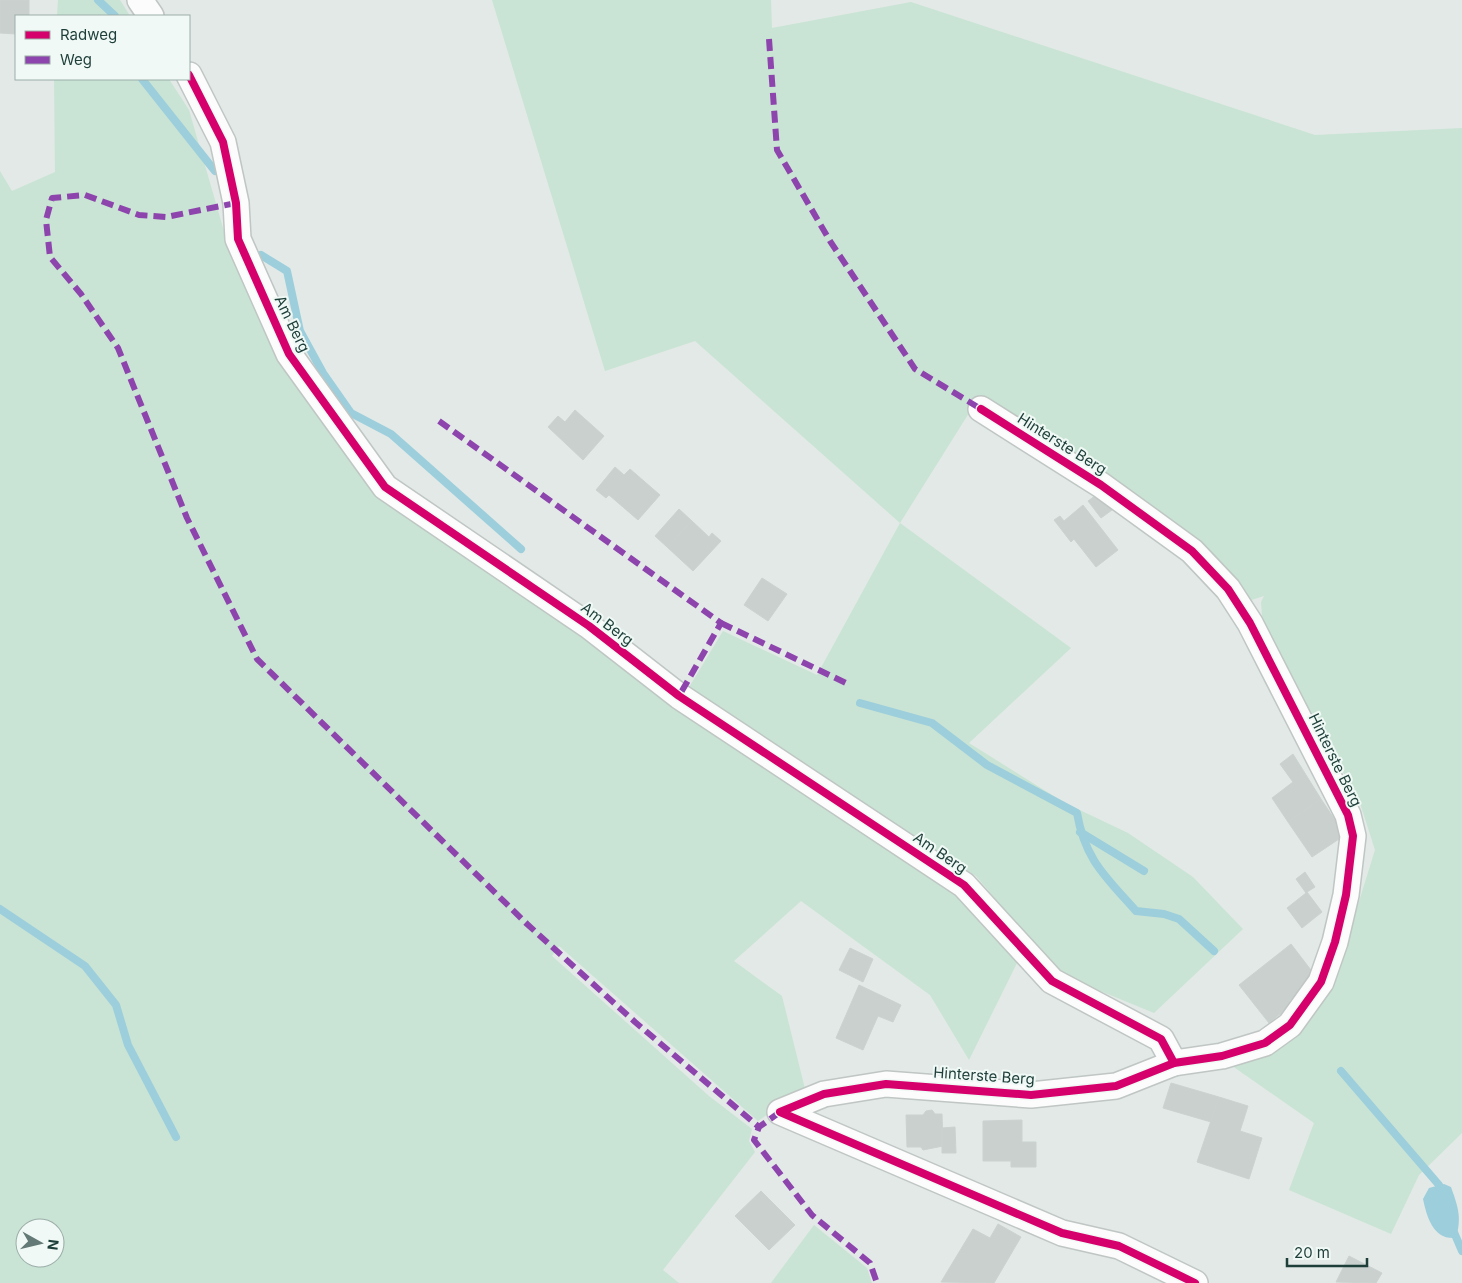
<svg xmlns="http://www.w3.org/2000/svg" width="1462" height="1283" viewBox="0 0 1462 1283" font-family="Inter,sans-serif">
  <rect width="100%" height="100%" fill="#e2e9e7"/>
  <g fill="#c9e4d4" fill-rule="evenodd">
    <polygon points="58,0 120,0 130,16 57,16"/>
    <polygon points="492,0 771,0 772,28 911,2 1315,135 1462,128 1462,1133 1419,1175 1391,1234 1289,1190 1314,1123 1228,1063 1267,1051 1342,956 1375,850 1360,803 1263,627 1261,602 1264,596 1248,601 1191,538 969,413 900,523 1071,648 969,743 1065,803 1128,833 1193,877 1243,929 1154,1013 1059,974 976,876 688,689 723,631 817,675 900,523 695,341 605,371"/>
    <path d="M54,79h115l20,31 41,142 51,106 101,138 204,142 91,70 281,189 60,64 -49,99 -39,-65 -129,-94 -67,60 48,35 25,101 -32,12 -17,12 -199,-175 -7,10 157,140 43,33 -3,12 6,11 -92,118 16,13h-679v-1112l12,20 43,-19zM25,1228h30v30h-30z"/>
    <polygon points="814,1225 867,1268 872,1283 771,1283"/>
  </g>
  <path fill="#9dcedc" d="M1444,1184l7,3c7,20 11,30 5,51 -23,2 -29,-21 -33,-39l6,-11z"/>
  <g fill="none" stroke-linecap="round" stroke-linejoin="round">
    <g stroke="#9dcedc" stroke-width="8">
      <polyline points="98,0 115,16"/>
      <polyline points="142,79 215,171"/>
      <polyline points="261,255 287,271 300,331 323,373 351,413 391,434 521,549"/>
      <path d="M860,703l72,20 55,42 90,48c8,47 29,64 59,98l28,3 15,5 35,32"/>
      <polyline points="1080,832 1144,871"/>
      <polyline points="0,909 85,966 116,1005 128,1045 176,1137"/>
      <polyline points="1341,1071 1439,1185 1441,1193"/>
      <polyline points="1453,1230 1462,1251"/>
    </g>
  </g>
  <g fill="#c9d0ce" stroke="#cbd2d0">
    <polygon points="0,0 29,0 29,16 16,16 16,34 0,33"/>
    <polygon points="575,410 604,436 583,460 548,427 558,416 565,422"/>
    <polygon points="615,467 624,475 630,469 660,495 638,520 609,495 606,498 596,490"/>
    <polygon points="1099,493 1112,510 1101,518 1088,501"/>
    <polygon points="1083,505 1118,550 1096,567 1074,539 1071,542 1054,520 1060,516 1064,521"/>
    <polygon points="679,509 692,521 667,547 655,536"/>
    <polygon points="692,521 709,537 712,533 721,541 693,571 667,547"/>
    <polygon points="762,578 787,594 768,621 744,605"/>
    <polygon points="1293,754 1321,799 1288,822 1272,798 1293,782 1280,764"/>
    <polygon points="1321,799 1345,835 1312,857 1288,822"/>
    <polygon points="1305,872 1315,887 1307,892 1322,912 1302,928 1287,908 1306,893 1296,879"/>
    <polygon points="1291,944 1314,974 1310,982 1289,1001 1292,1004 1269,1023 1239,985"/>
    <polygon points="850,948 873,959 863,982 839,970"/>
    <polygon points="859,985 901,1005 893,1022 878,1016 863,1050 836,1038"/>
    <polygon points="1171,1083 1219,1097 1211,1122 1163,1108"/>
    <polygon points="1219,1097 1248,1106 1240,1131 1262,1138 1249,1179 1197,1162"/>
    <polygon points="932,1110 935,1114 942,1114 943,1146 923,1150 921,1147 907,1147 906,1115 923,1115 926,1111"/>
    <polygon points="1022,1120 1022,1142 1036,1142 1036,1167 1011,1167 1011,1161 983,1161 983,1121"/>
    <polygon points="955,1127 956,1153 942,1153 942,1128"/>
    <polygon points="761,1191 795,1225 769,1250 735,1216"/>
    <polygon points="998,1224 1021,1237 994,1283 941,1282 973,1229 990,1238"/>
    <polygon points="1349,1256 1382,1273 1376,1283 1336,1282"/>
  </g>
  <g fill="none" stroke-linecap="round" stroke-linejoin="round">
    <defs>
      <g id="minor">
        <polyline points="140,0 151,16"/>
        <polyline points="189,75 223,142 236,203 238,239 289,354 385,487 589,626 679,696 964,885 1052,981 1161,1039 1174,1063"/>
        <polyline points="981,409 1101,485 1192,551 1228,589 1250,623 1348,815 1353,836 1346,895 1335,942 1321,982 1290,1025 1265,1043 1222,1056 1174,1063 1116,1086 1031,1095 886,1084 824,1094 780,1112 1062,1233 1119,1246 1195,1283"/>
      </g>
    </defs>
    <use href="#minor" stroke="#bfc6c4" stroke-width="28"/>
    <use href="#minor" stroke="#fbfcfb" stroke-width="25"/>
    <g stroke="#8e44ad" stroke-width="6" stroke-dasharray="12 6" stroke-linecap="butt">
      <polyline points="769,39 777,150 830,241 915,369 981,409"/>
      <polyline points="236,203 166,217 139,215 85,195 52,198 46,220 50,257 81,294 118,348 187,518 257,659 527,924 635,1022 759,1127"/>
      <polyline points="439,421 721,623 679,696"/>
      <polyline points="721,623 846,683"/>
      <polyline points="780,1112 759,1127 754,1140 812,1215 870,1263 877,1283"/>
    </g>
    <defs>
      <g id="cycleway">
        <polyline points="189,75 223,142 236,203 238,239 289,354 385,487 589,626 679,696 964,885 1052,981 1161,1039 1174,1063"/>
        <polyline points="981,409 1101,485 1192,551 1228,589 1250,623 1348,815 1353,836 1346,895 1335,942 1321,982 1290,1025 1265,1043 1222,1056 1174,1063 1116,1086 1031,1095 886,1084 824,1094 780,1112 1062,1233 1119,1246 1195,1283"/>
      </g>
    </defs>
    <use href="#cycleway" stroke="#f0f9f5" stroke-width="11"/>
    <use href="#cycleway" stroke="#d6006c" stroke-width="8"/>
  </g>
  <g text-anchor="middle" stroke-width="4" stroke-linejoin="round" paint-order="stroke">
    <g font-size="15" fill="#1e3e39" stroke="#f0f9f5">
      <text transform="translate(292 324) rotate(64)" y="5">Am Berg</text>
      <text transform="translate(1062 444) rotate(32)" y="5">Hinterste Berg</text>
      <text transform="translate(607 624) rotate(37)" y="5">Am Berg</text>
      <text transform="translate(1335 760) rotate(64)" y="5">Hinterste Berg</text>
      <text transform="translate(940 853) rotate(34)" y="5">Am Berg</text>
      <text transform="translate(984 1076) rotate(4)" y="5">Hinterste Berg</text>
    </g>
  </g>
  <rect x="15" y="15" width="175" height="65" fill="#f0f9f5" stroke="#9caeaa"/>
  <rect x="25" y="31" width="25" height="8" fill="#d6006c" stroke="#9caeaa"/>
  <text x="60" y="40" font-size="15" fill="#1e3e39">Radweg</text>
  <rect x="25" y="56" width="25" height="8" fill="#8e44ad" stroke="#9caeaa"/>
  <text x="60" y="65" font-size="15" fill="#1e3e39">Weg</text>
  <g transform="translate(40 1243) rotate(98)"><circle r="24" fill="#f0f9f5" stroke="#9caeaa"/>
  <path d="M0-4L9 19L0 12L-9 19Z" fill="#637a76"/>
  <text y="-8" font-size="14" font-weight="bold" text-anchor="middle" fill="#1e3e39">N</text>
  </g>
  <path d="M1287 1258v8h80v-8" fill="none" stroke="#1e3e39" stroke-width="2.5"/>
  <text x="1294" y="1258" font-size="15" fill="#1e3e39" stroke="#f0f9f5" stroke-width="4" paint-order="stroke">20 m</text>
</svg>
